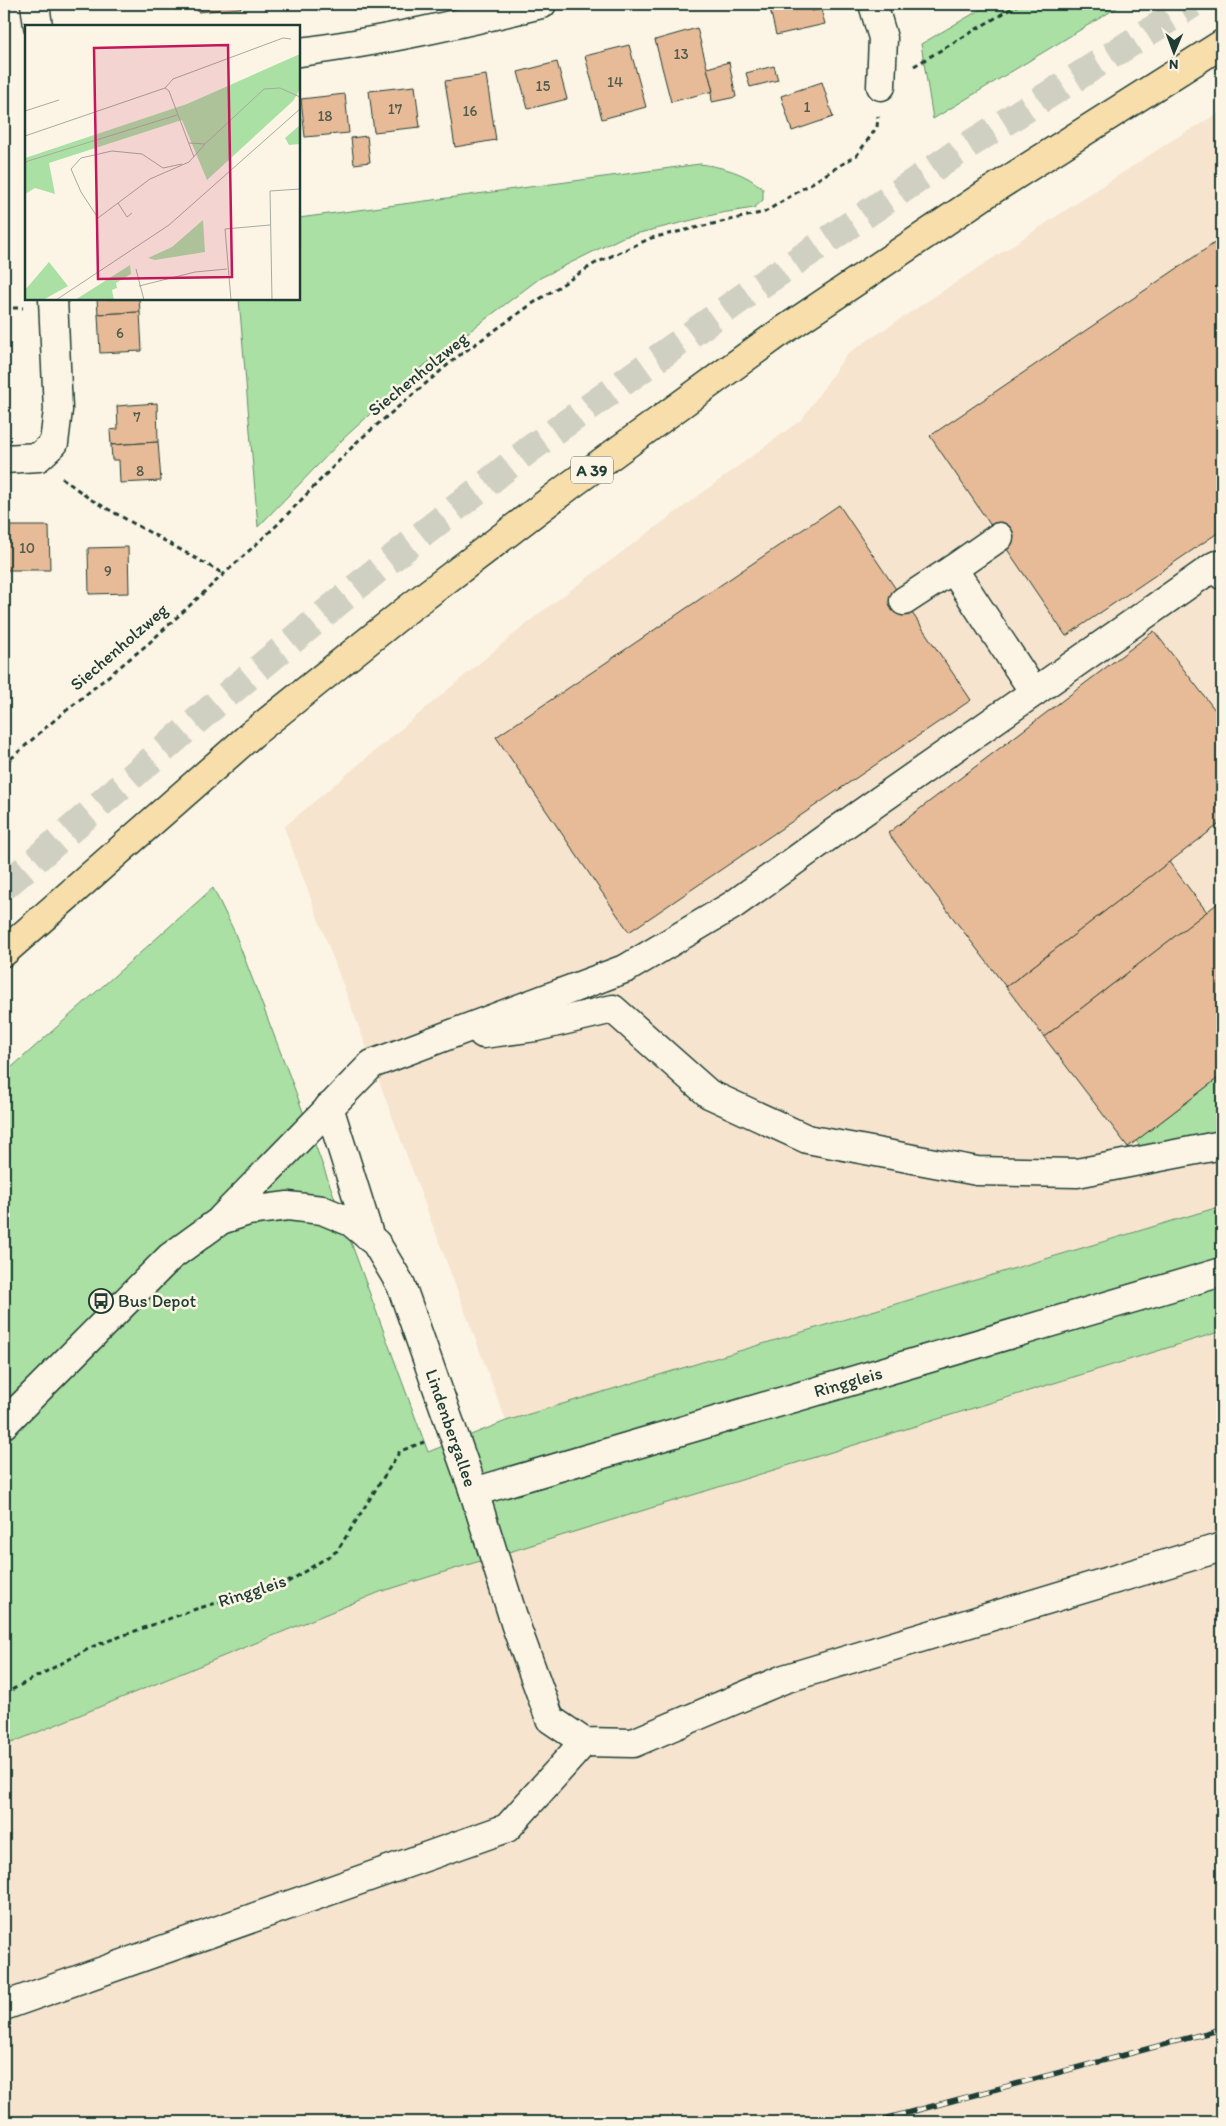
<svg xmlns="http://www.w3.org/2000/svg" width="1226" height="2126" viewBox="0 0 1226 2126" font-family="Itim,sans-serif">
  <rect width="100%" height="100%" fill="#fcf5e5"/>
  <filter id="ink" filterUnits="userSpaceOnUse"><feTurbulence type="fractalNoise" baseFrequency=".02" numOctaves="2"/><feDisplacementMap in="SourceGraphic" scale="10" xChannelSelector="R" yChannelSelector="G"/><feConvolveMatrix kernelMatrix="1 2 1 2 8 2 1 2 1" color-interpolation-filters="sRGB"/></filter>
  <g filter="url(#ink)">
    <g fill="#f6e4ce">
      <polygon points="1222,111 1222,1206 506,1421 284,827 537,615 802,419 847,354 1171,141"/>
      <polygon points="1222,1328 1222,2122 4,2122 4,1746 380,1592"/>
    </g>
    <g fill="#aae0a3" stroke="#648e6c">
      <polygon points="990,4 1123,4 933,119 921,44"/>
      <path d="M700,164c23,3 46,9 63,25v11l-9,8 -33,5 -98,24 -83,41 -123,93 -73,67 -86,89 -19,-228h60v-81z"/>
      <polygon points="213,888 234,931 295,1090 428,1452 506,1421 1222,1206 1222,1331 380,1592 4,1746 4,1074"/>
      <polygon points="1222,1075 1222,1131 1157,1147 1142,1147 1136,1141"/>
    </g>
    <g fill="#e7bb97" stroke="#1f3d34">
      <polygon points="197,4 240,4 241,8 198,12"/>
      <polygon points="332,4 362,4 333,8"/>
      <polygon points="769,4 810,4 812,11 821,9 825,24 776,35"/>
      <polygon points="697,28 713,91 671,102 655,40"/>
      <polygon points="629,45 646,107 602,119 585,56"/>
      <polygon points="557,62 567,99 528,109 518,72"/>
      <polygon points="729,62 736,97 712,102 711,92 713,91 707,68"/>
      <polygon points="774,66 778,80 750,87 746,73"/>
      <polygon points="486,75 496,140 455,147 445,81"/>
      <polygon points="822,82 833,117 792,131 781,96"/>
      <polygon points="415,86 420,127 374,132 369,91"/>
      <polygon points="345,94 349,133 305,137 301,99"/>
      <polygon points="367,136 370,162 354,164 351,138"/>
      <polygon points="1222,238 1222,530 1066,636 930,436"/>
      <polygon points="97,299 139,299 140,312 98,314"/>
      <polygon points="140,312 142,351 100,353 98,314"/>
      <polygon points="157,403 158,442 111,445 110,430 118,429 117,406"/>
      <polygon points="158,442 161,481 120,483 119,460 112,460 111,445"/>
      <polygon points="839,505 971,700 629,932 496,737"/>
      <polygon points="4,526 49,526 50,570 4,570"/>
      <polygon points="128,547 129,593 89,594 88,548"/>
      <polygon points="1154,631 1222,719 1222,822 1006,987 888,833"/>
      <polygon points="1169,862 1207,912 1044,1037 1006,987"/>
      <polygon points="1222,900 1222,1075 1128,1147 1044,1037"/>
    </g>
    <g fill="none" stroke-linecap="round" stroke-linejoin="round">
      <polyline stroke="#d0d0c2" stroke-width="28" stroke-dasharray="28 14" stroke-linecap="butt" points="4,887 216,704 371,575 530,449 746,295 967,146 1193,4"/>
      <defs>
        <g id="minor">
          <polyline points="35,4 38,26"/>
          <polyline points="873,4 883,38 881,86"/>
          <path d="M299,52c82,-10 163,-29 243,-48"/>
          <polyline points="4,459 39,457 54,443 58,410 53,299"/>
          <polyline points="953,569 999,537"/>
          <polyline points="904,601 953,569 1034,692"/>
          <polyline points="483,1034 536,1027 613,1009 709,1094 807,1139 977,1171 1077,1173 1222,1145"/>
          <polyline points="329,1107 370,1238"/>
          <polyline points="222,1218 372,1064 627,968 733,905 833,833 1216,565 1222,575"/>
          <polyline points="4,1424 170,1257 221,1220 248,1211 288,1206 322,1210 351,1222 376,1243 401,1285 474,1492 516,1626 550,1719 584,1742 633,1743 784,1679 1222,1547"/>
          <polyline points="474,1492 1222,1272"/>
          <polyline points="4,2006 507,1828 584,1742"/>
        </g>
        <polyline id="highway" points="4,952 252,734 408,609 568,487 775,336 989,192 1222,44"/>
      </defs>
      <use href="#minor" stroke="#1f3d34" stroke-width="31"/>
      <use href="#highway" stroke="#1f3d34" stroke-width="31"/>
      <g stroke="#1f3d34" stroke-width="3" stroke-dasharray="5 4" stroke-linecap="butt">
        <polyline points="914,66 1019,4"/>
        <polyline points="4,308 23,308"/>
        <polyline points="62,478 90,499 222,573"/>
        <polyline points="4,765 45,728 149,643 276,526 358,441 457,357 532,304 594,264 651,238 765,212 857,155 877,127 878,116"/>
        <polyline points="4,1694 94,1646 196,1609 288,1582 337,1551 400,1451 424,1442"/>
      </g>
      <use href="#minor" stroke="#fcf5e5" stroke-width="28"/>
      <use href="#highway" stroke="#f8deab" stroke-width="28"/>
      <defs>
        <polyline id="rail" points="873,2122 1222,2029"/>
      </defs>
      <use href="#rail" stroke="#1f3d34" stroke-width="5.5"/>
      <use href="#rail" stroke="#fcf5e5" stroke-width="4" stroke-dasharray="11" stroke-linecap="butt"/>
    </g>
  </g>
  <defs>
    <symbol id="bus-ring" viewBox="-11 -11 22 22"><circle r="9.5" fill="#fcf5e5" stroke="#1f3d34" stroke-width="1.5"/><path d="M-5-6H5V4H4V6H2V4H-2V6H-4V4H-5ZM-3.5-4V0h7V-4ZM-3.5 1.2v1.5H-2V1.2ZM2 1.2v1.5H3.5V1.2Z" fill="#1f3d34"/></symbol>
  </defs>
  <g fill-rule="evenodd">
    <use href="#bus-ring" x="87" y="1287" width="28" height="28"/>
  </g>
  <g text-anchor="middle" stroke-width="5" stroke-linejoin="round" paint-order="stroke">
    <g font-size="15" fill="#515c4d">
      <text x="681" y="59">13</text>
      <text x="615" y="87">14</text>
      <text x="543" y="91">15</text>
      <text x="807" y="112">1</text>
      <text x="395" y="114">17</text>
      <text x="470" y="116">16</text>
      <text x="325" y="121">18</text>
      <text x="120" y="338">6</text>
      <text x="137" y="422">7</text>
      <text x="140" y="476">8</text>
      <text x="27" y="553">10</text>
      <text x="108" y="576">9</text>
    </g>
    <rect fill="#fcf5e5" stroke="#617469" stroke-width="1" x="571" y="456.5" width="42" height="27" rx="4"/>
    <g font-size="16" font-weight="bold" fill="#1f3d34">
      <text x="592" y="476">A 39</text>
    </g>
    <g font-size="18" fill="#1f3d34" stroke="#fcf5e5">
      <text transform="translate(418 374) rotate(-39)" y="6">Siechenholzweg</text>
      <text transform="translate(119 647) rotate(-41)" y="6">Siechenholzweg</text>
      <text transform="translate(848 1382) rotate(-16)" y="6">Ringgleis</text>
      <text transform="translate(451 1428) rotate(71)" y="6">Lindenbergallee</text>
      <text transform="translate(252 1591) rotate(-18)" y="6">Ringgleis</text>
    </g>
    <g font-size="18" fill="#1f3d34" stroke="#fcf5e5" text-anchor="start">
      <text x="118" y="1307">Bus Depot</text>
    </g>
  </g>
  <g transform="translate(25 25)">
    <rect width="275" height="275" fill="#fcf5e5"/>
    <path d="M275,29v35l-7,12 -86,79 -25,-60 -133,43 6,31 -20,-6 -10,6v-36l162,-54zM275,100v19l-11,1 -4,-7zM178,195l2,32 -50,8 -7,-2 24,-11zM24,237l19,24 -25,14h-18v-10zM105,240l1,9 -15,9 1,5 -5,2 2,10h-39z" fill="#aae0a3"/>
    <path fill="none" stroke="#a4ab9e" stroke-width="1" d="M140,63l8,-9 110,-41 8,1M0,86l34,-11M0,111l140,-48 4,3 25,66M164,118l16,1 59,-55 16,-1 20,9M0,137l152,-47M157,139l-19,4 -21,-14 -30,-3 -31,7 -10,11 10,23 17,26 52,-39 39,-17 16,-18M93,178l9,14 5,-4M111,244l8,31M114,261l56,-14 32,-3M31,275l113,-75 131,-116M206,275l-6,-71 45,-4M247,275l-2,-109 30,-2"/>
    <path fill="#c2185b" fill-opacity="0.15" stroke="#c2185b" stroke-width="2.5" d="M203,20l4,232 -134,2 -4,-231z"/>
    <rect width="275" height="275" fill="none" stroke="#1f3d34" stroke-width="2.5"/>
  </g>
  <rect width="1226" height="2126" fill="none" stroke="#fcf5e5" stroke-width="20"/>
  <rect x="10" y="10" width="1206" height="2106" fill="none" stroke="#1f3d34" stroke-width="2" filter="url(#ink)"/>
  <g transform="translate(1174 52) rotate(181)" stroke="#fcf5e5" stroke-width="4" paint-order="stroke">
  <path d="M0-4L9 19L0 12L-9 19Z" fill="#1f3d34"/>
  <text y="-8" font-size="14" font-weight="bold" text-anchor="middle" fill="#1f3d34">N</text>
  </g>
</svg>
